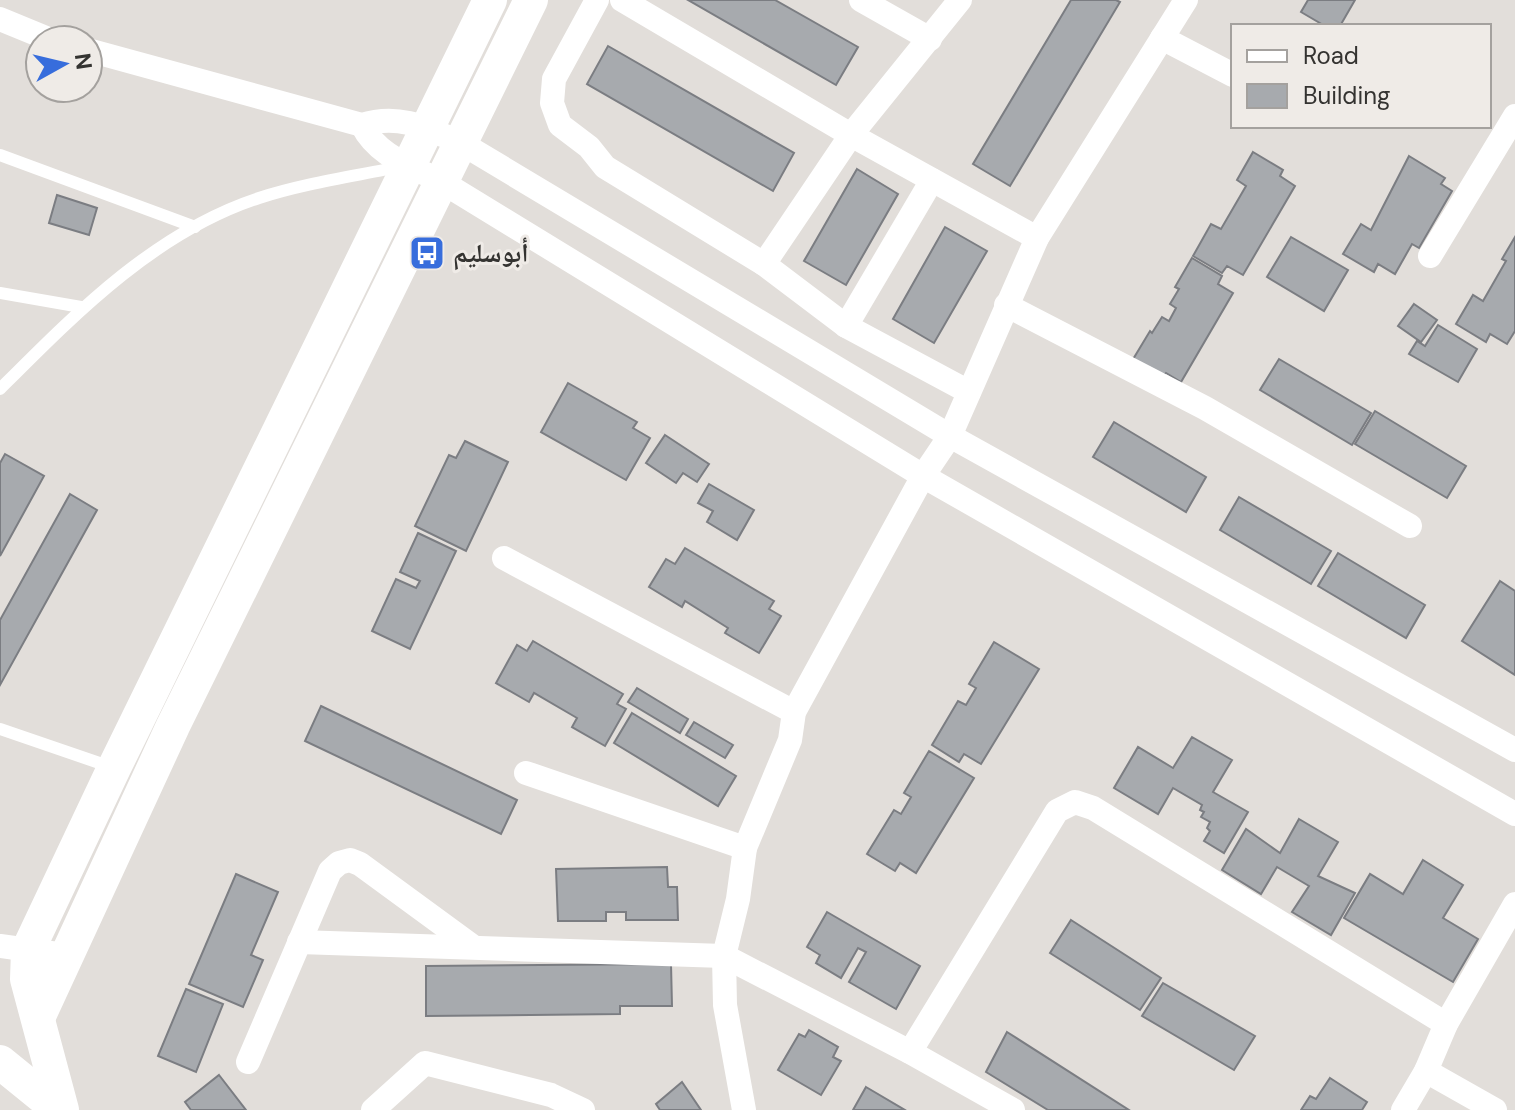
<svg xmlns="http://www.w3.org/2000/svg" width="1515" height="1110" viewBox="0 0 1515 1110" font-family="'DM Sans','Noto Naskh Arabic',sans-serif">
  <rect width="100%" height="100%" fill="#e2deda"/>
  <g fill="#a7aaae" stroke="#7b7d82" stroke-width="2">
    <polygon points="688,0 775,0 858,47 836,85"/>
    <polygon points="1071,0 1116,0 1120,2 1010,186 973,164"/>
    <polygon points="1308,0 1355,0 1340,26 1325,26 1301,12"/>
    <polygon points="608,46 794,153 773,191 587,84"/>
    <polygon points="1253,152 1283,170 1280,176 1295,186 1243,275 1227,266 1222,273 1193,256 1211,224 1221,229 1246,186 1237,180"/>
    <polygon points="1409,156 1445,178 1441,184 1452,191 1419,248 1412,244 1395,274 1378,264 1374,272 1343,254 1361,224 1371,230"/>
    <polygon points="857,169 898,194 846,285 804,261"/>
    <polygon points="57,195 97,208 89,235 49,223"/>
    <polygon points="945,227 987,251 934,343 893,319"/>
    <polygon points="1291,237 1348,270 1324,311 1267,277"/>
    <polygon points="1515,237 1515,331 1507,344 1490,334 1486,342 1456,324 1473,295 1483,301 1506,261 1502,259"/>
    <polygon points="1192,258 1222,276 1218,284 1233,293 1181,382 1166,373 1162,378 1132,361 1150,331 1152,333 1162,317 1169,321 1176,308 1170,304 1179,289 1175,287"/>
    <polygon points="1414,304 1437,320 1421,342 1398,326"/>
    <polygon points="1438,325 1477,349 1458,382 1409,354 1417,341 1425,346"/>
    <polygon points="1279,359 1371,413 1352,445 1260,390"/>
    <polygon points="568,383 637,422 633,428 650,438 626,480 541,432"/>
    <polygon points="1375,411 1466,466 1447,498 1355,444"/>
    <polygon points="1114,422 1206,477 1186,512 1093,457"/>
    <polygon points="665,435 709,464 697,482 683,473 676,483 646,463"/>
    <polygon points="465,441 508,462 466,551 415,526 449,455 456,458"/>
    <polygon points="5,454 44,476 0,556 0,463"/>
    <polygon points="709,484 754,510 737,540 707,522 713,511 698,503"/>
    <polygon points="70,494 97,510 0,685 0,620"/>
    <polygon points="1239,497 1331,551 1311,584 1220,530"/>
    <polygon points="418,533 456,551 410,649 372,631 396,579 416,588 420,581 400,572"/>
    <polygon points="685,548 774,601 769,609 781,616 759,653 725,633 728,628 685,601 682,607 649,587 666,559 675,564"/>
    <polygon points="1338,553 1425,605 1406,638 1318,586"/>
    <polygon points="1500,581 1515,591 1515,675 1462,641"/>
    <polygon points="533,641 623,694 617,704 626,709 605,746 572,727 577,718 534,693 529,702 496,683 517,645 527,651"/>
    <polygon points="994,642 1039,669 981,764 964,754 959,762 932,745 958,701 966,705 976,688 969,684"/>
    <polygon points="637,688 688,719 680,733 628,702"/>
    <polygon points="321,706 517,800 501,834 305,741"/>
    <polygon points="632,713 736,776 718,806 614,743"/>
    <polygon points="694,722 733,745 725,758 686,735"/>
    <polygon points="1192,737 1232,760 1213,792 1248,812 1224,853 1204,841 1210,831 1207,828 1210,822 1201,817 1204,812 1200,810 1202,805 1173,788 1158,814 1114,788 1138,747 1173,768"/>
    <polygon points="929,751 974,778 916,873 900,863 895,871 867,854 894,810 901,814 911,797 904,793"/>
    <polygon points="1299,819 1338,842 1318,876 1355,893 1331,935 1292,912 1309,886 1277,867 1261,894 1222,870 1246,829 1280,853"/>
    <polygon points="1423,860 1463,885 1443,918 1478,939 1453,982 1344,918 1370,874 1403,894"/>
    <polygon points="667,867 668,887 677,887 678,920 626,920 626,912 606,912 606,921 558,921 556,869"/>
    <polygon points="236,874 278,892 251,955 263,960 243,1007 189,984"/>
    <polygon points="827,912 920,966 896,1009 849,982 866,952 858,948 841,978 816,963 820,955 807,947"/>
    <polygon points="1071,920 1161,978 1140,1010 1050,953"/>
    <polygon points="671,964 672,1006 620,1006 620,1014 426,1016 426,966"/>
    <polygon points="1163,983 1255,1036 1234,1070 1142,1016"/>
    <polygon points="186,989 223,1004 196,1072 158,1056"/>
    <polygon points="809,1030 838,1047 833,1057 841,1061 821,1095 778,1070 799,1034 805,1037"/>
    <polygon points="1007,1032 1129,1110 1048,1110 986,1072"/>
    <polygon points="219,1075 246,1110 191,1110 185,1102"/>
    <polygon points="1330,1078 1367,1102 1362,1110 1301,1110 1310,1096 1316,1099"/>
    <polygon points="682,1082 701,1110 660,1110 656,1104"/>
    <polygon points="866,1087 905,1110 853,1110"/>
  </g>
  <g fill="none" stroke-linecap="round" stroke-linejoin="round">
    <g stroke="#fff" stroke-width="12">
      <polyline points="0,155 195,227"/>
      <polyline points="0,293 81,307"/>
      <path d="M0,389c76,-76 155,-157 259,-191 46,-15 97,-22 144,-32"/>
      <polyline points="0,729 111,767"/>
    </g>
    <g stroke="#fff" stroke-width="24">
      <polyline points="597,0 554,79 552,103 560,125 589,147 605,167 764,264 846,326 969,392"/>
      <polyline points="622,0 851,135 1037,238"/>
      <polyline points="861,0 930,39"/>
      <polyline points="0,19 51,40"/>
      <polyline points="1162,38 1233,75"/>
      <path d="M88,50l274,75c37,-12 65,3 99,18l489,293 565,314"/>
      <path d="M362,125c16,32 50,41 80,57l481,294 592,338"/>
      <polyline points="1430,256 1515,116"/>
      <polyline points="764,264 851,135 960,0"/>
      <polyline points="1006,305 1205,408 1410,526"/>
      <polyline points="846,326 932,180"/>
      <polyline points="504,558 794,712"/>
      <polyline points="526,773 745,848"/>
      <polyline points="299,942 724,956 910,1052 1013,1110"/>
      <polyline points="0,946 65,955"/>
      <polyline points="910,1052 1057,811 1075,802 1093,808 1446,1024"/>
      <polyline points="248,1062 330,871 339,863 350,860 360,864 472,946"/>
      <polyline points="1426,1071 1495,1110"/>
      <polyline points="373,1110 425,1063 551,1095 583,1110"/>
      <polyline points="744,1110 725,1005 724,956 738,899 745,848 790,740 794,712 923,476 950,436 1037,238 1186,0"/>
      <polyline points="1403,1110 1426,1071 1446,1024 1515,904"/>
    </g>
    <g stroke="#fff" stroke-width="34">
      <polyline points="38,1018 173,726 531,0"/>
      <polyline points="0,1062 59,1110"/>
      <polyline points="62,1110 27,979 28,950 114,768 490,0"/>
    </g>
  </g>
  <defs>
    <symbol id="bus-square" viewBox="-11 -11 22 22"><rect x="-9" y="-9" width="18" height="18" rx="4" fill="#376ddc" stroke="#efebe7"/><path d="M-5-6H5V4H4V6H2V4H-2V6H-4V4H-5ZM-3.5-4V0h7V-4ZM-3.5 1.2v1.5H-2V1.2ZM2 1.2v1.5H3.5V1.2Z" fill="#fff"/></symbol>
  </defs>
  <g fill-rule="evenodd">
    <use href="#bus-square" x="407" y="233" width="40" height="40"/>
  </g>
  <g text-anchor="middle" stroke-width="6" stroke-linejoin="round" paint-order="stroke">
    <g font-size="26" font-weight="bold" fill="#343331" stroke="#efebe7" text-anchor="start">
      <text x="453" y="262">أبوسليم</text>
    </g>
  </g>
  <rect x="1231" y="24" width="260" height="104" fill="#efebe7" stroke="#a4a19e" stroke-width="2"/>
  <rect x="1247" y="50" width="40" height="12" fill="#ffffff" stroke="#a4a19e" stroke-width="2"/>
  <text x="1303" y="64" font-size="24" fill="#343331">Road</text>
  <rect x="1247" y="84" width="40" height="24" fill="#a7aaae" stroke="#a4a19e" stroke-width="2"/>
  <text x="1303" y="104" font-size="24" fill="#343331">Building</text>
  <g transform="translate(64 64) rotate(82)"><circle r="38" fill="#efebe7" stroke="#a4a19e" stroke-width="2"/>
  <path d="M0-6L14 30L0 20L-14 30Z" fill="#376ddc"/>
  <text y="-12" font-size="22" font-weight="bold" text-anchor="middle" fill="#343331">N</text>
  </g>
</svg>
